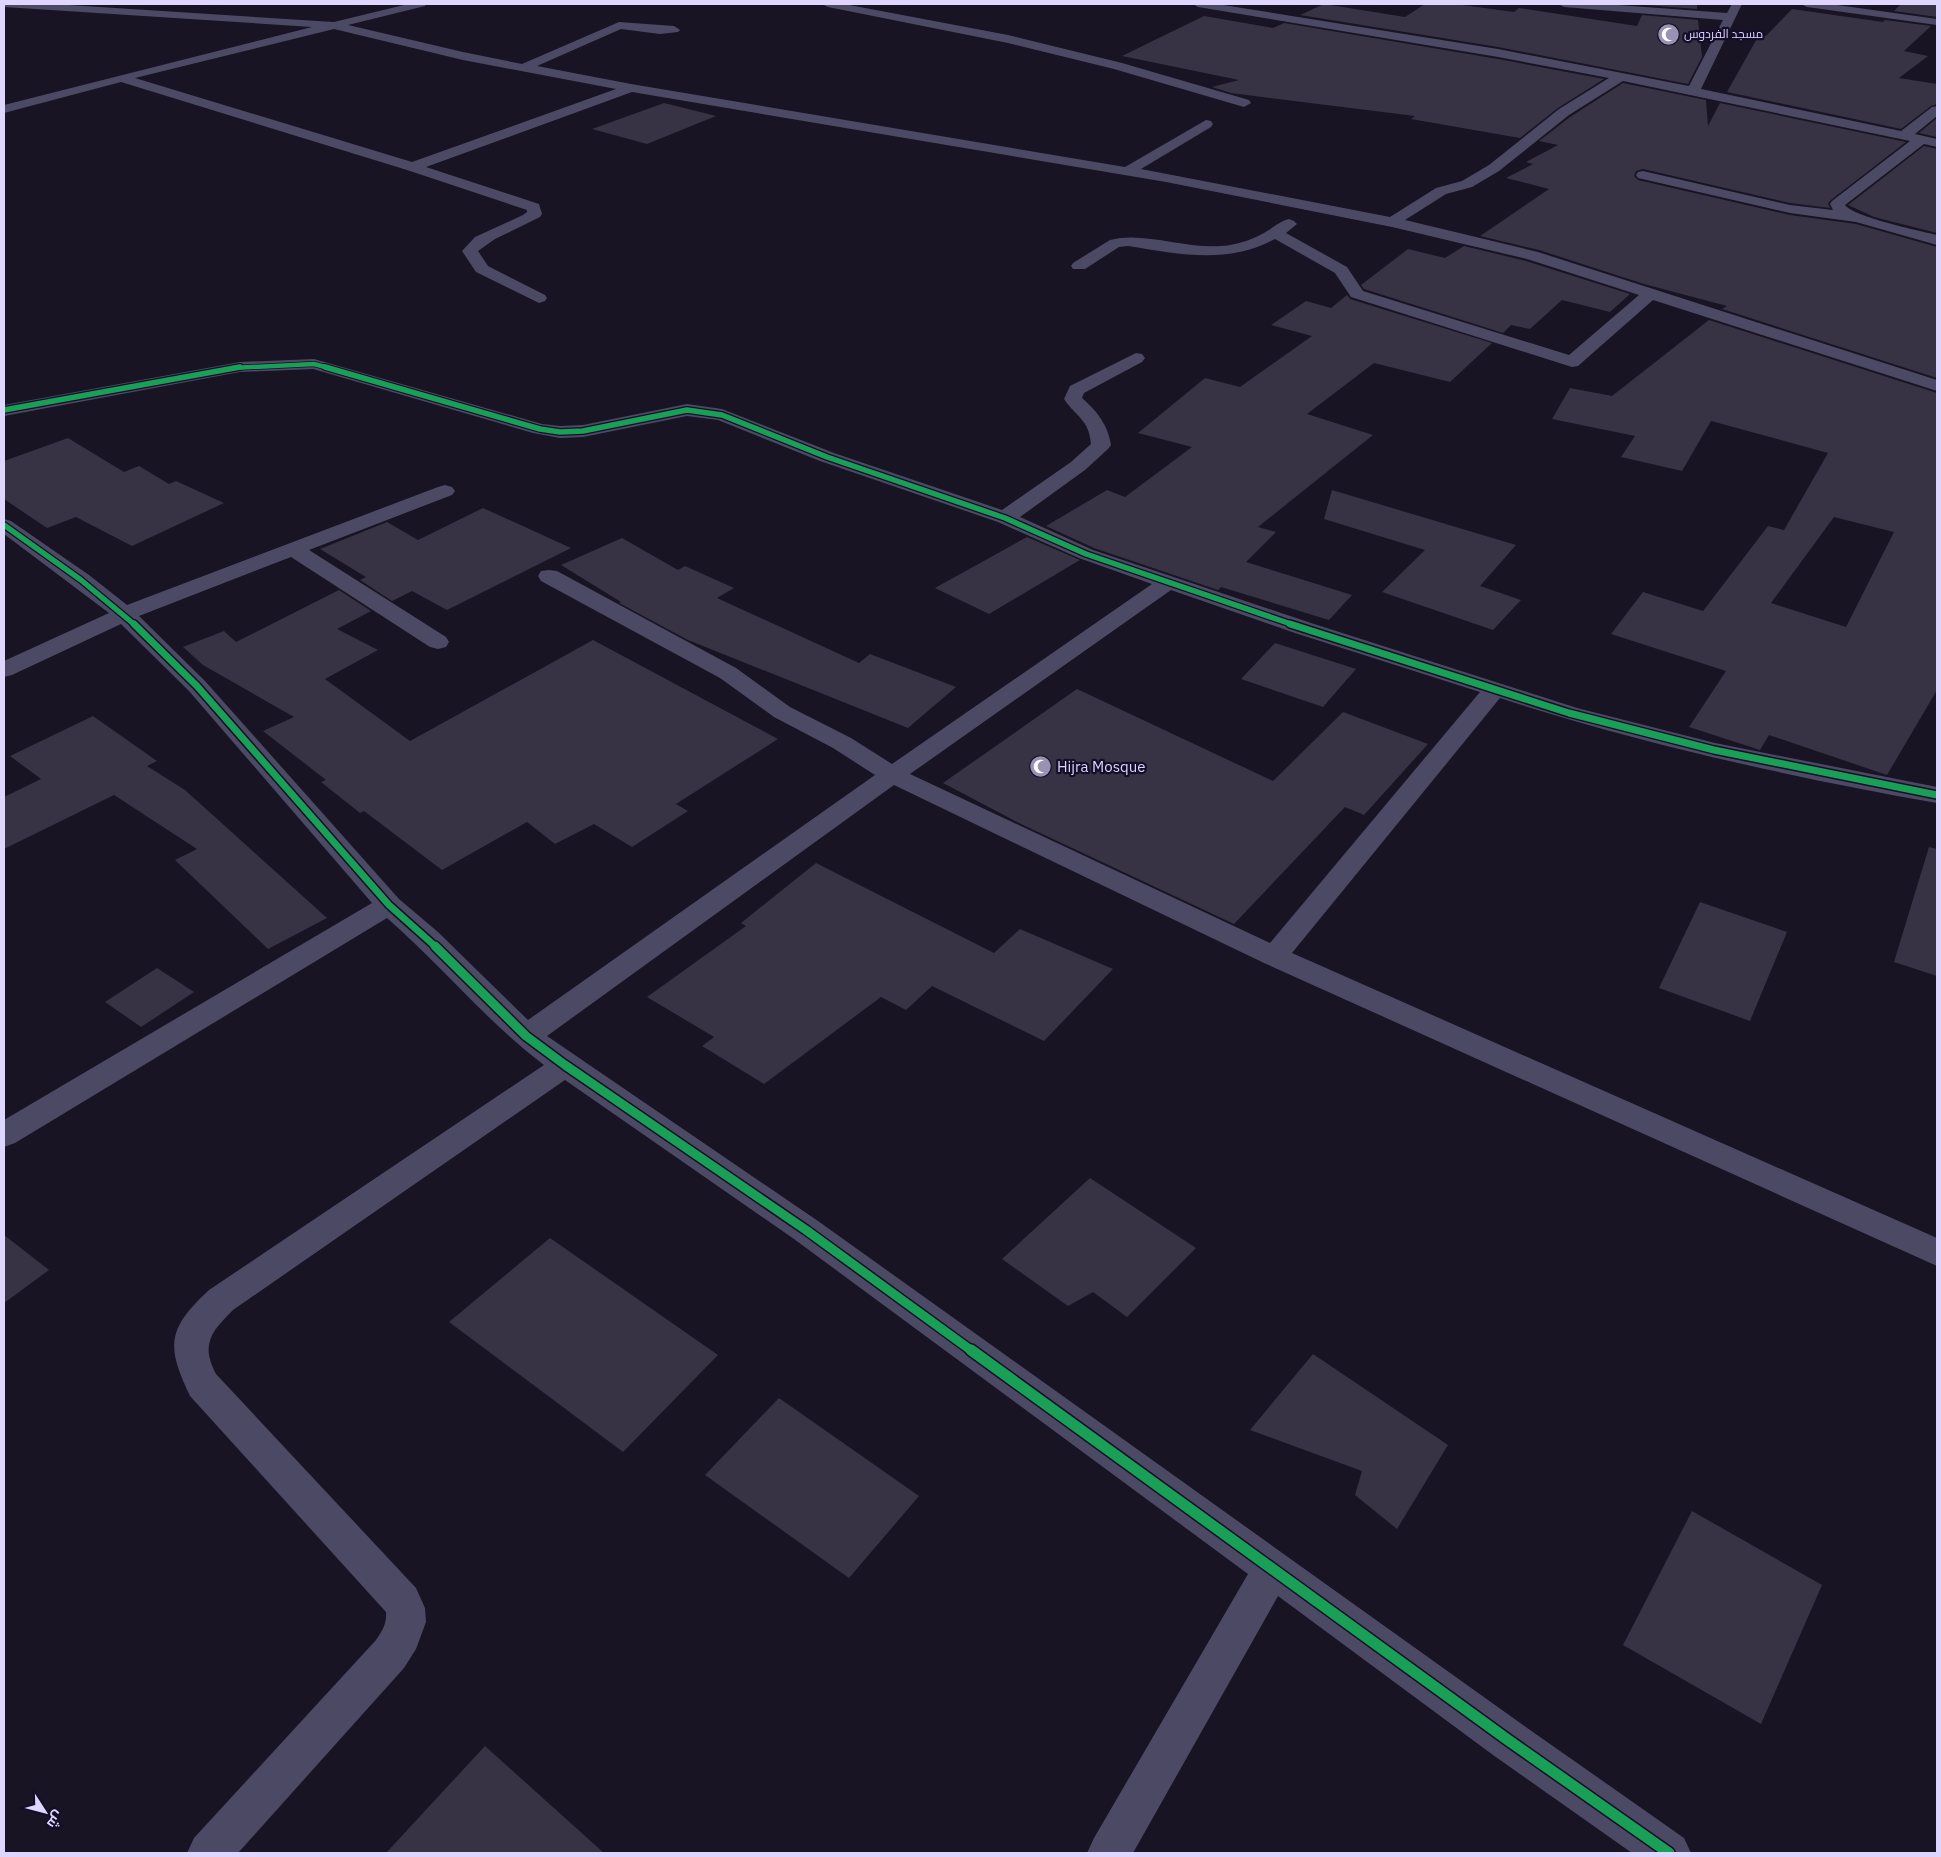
<svg xmlns="http://www.w3.org/2000/svg" width="1941" height="1857" viewBox="0 0 1941 1857" font-family="'IBM Plex Sans',Cairo,sans-serif">
  <rect width="100%" height="100%" fill="#181423"/>
  <g fill="#383245" fill-rule="evenodd">
    <polygon points="1324,4 1405,17 1425,4 1455,4 1514,12 1519,8 1637,26 1642,15 1698,20 1702,57 1688,84 1498,47 1300,15"/>
    <polygon points="1647,4 1697,4 1697,9 1646,5"/>
    <polygon points="1901,4 1937,4 1937,17 1894,11"/>
    <polygon points="1792,9 1883,22 1885,20 1931,26 1904,51 1928,56 1899,78 1937,84 1937,104 1931,106 1901,129 1727,92 1759,35 1766,36"/>
    <polygon points="1204,16 1273,28 1284,23 1498,59 1604,79 1558,108 1520,138 1411,119 1415,116 1231,93 1212,87 1239,80 1122,56"/>
    <polygon points="1623,83 1706,100 1708,126 1720,103 1906,142 1831,200 1828,203 1830,208 1790,203 1643,169 1636,171 1634,176 1638,180 1790,215 1856,224 1937,247 1937,378 1722,309 1727,306 1644,284 1539,250 1480,236 1549,189 1506,178 1533,164 1526,162 1558,145 1539,141 1570,117"/>
    <polygon points="664,103 716,116 647,144 592,129"/>
    <polygon points="1937,118 1937,137 1919,133"/>
    <polygon points="1924,146 1937,149 1937,233 1874,217 1848,205"/>
    <polygon points="1464,246 1526,261 1630,294 1610,312 1562,300 1530,329 1511,325 1503,333 1364,289 1361,285 1408,249 1445,258"/>
    <polygon points="1347,295 1350,299 1492,343 1450,382 1374,363 1307,414 1373,435 1258,527 1276,532 1246,562 1352,595 1329,620 1221,587 1218,590 1094,548 1046,526 1107,490 1125,497 1192,447 1138,433 1205,378 1240,387 1312,336 1271,325 1306,301 1331,308"/>
    <path d="M1709,320l228,73v297l-50,85 -118,-40 -9,15 -71,-23 37,-56 -115,-37 32,-42 60,19 65,-85 16,4 44,-77 -117,-32 -29,50 -61,-14 14,-21 -83,-17 18,-31 42,8zM1834,517l60,15 -48,95 -75,-24z"/>
    <polygon points="68,438 124,472 139,466 169,484 176,481 224,503 132,546 76,517 47,528 4,499 4,461"/>
    <polygon points="1332,490 1516,545 1480,586 1521,600 1493,630 1382,592 1425,550 1324,519"/>
    <polygon points="483,508 571,548 447,610 412,591 392,601 360,580 366,577 320,549 387,522 418,540"/>
    <polygon points="1027,537 1080,560 989,614 935,588"/>
    <polygon points="622,538 678,570 685,566 734,588 717,598 859,663 870,654 956,687 908,728 688,640 619,603 621,602 561,565"/>
    <polygon points="339,590 371,611 337,629 378,650 325,679 410,741 593,640 778,739 676,804 688,811 632,847 594,824 555,844 527,822 442,870 364,811 360,813 321,782 326,780 263,731 294,717 203,665 183,647 224,631 236,642"/>
    <polygon points="1275,643 1356,669 1323,707 1241,679"/>
    <polygon points="1077,689 1273,781 1343,712 1428,744 1364,815 1345,807 1234,924 1021,824 943,783"/>
    <polygon points="93,716 157,761 147,766 185,790 327,918 268,949 175,860 197,849 114,795 4,849 4,797 41,779 10,756"/>
    <polygon points="1929,847 1937,849 1937,976 1894,962"/>
    <polygon points="816,863 994,953 1020,929 1113,969 1044,1041 932,986 906,1010 881,997 764,1084 702,1046 714,1037 647,997 746,926 741,923"/>
    <polygon points="1700,902 1787,932 1750,1021 1659,988"/>
    <polygon points="157,968 194,992 141,1027 105,1002"/>
    <polygon points="1090,1178 1196,1248 1127,1317 1093,1292 1068,1306 1002,1259"/>
    <polygon points="4,1235 49,1270 4,1303"/>
    <polygon points="550,1238 718,1355 623,1452 449,1322"/>
    <polygon points="1313,1354 1448,1445 1397,1529 1355,1495 1362,1471 1250,1430"/>
    <polygon points="779,1398 919,1496 849,1578 705,1475"/>
    <polygon points="1692,1511 1822,1585 1761,1724 1623,1645"/>
    <polygon points="485,1746 604,1853 386,1853"/>
  </g>
  <g fill="none" stroke-linecap="round" stroke-linejoin="round">
    <g fill="#4c4964" fill-rule="evenodd">
      <path d="M4,4h49l281,18 74,-18h18l-1,2 -77,19 115,27 59,12 97,-42 55,4 6,4 -2,2 -18,2 -39,-5 -84,37 94,18 494,83 81,-47 5,1 2,3 -2,3 -70,42 249,48 46,-29 26,-7 27,-16 70,-56 50,-31 -111,-21 -300,-50 -5,-3h24l281,45 191,37 34,-66 -159,-13 -6,-3h46l123,9 5,-9h10l-41,85 200,42 31,-24 5,-1v10l-22,18 22,5v8l-13,-3 -79,61c9,12 75,26 92,30v10l-81,-23 -66,-9 -152,-35 -2,-3 2,-3 5,-1 147,34 43,5 -3,-6 2,-3 78,-60 -287,-60 -54,34 -70,56 -27,16 -26,7 -41,26 133,32 399,128v11l-284,-91 -75,66 -6,1 -221,-70 -16,-24 -60,-34c-47,26 -97,15 -147,7l-9,1 -34,22h-12l-2,-3 2,-3 37,-23c33,-9 75,9 111,6 18,-1 33,-7 48,-16 6,-4 12,-9 20,-11l5,2 3,3 -11,9 61,34 16,24 206,64 70,-60 -112,-36 -135,-32 -226,-45 -534,-90 -206,75 113,37 3,10 -2,3 -45,22 -17,12 10,15 57,29 2,3 -2,3 -6,2 -63,-31 -14,-21 13,-14 48,-22 4,-3v-2l-120,-40 -286,-88 -117,31v-8l308,-78 -308,-20zM334,29l129,31 153,29 -204,73 -277,-84z"/>
      <polygon points="822,4 844,4 1008,35 1122,63 1249,100 1251,103 1244,107 1114,69 1008,43 828,7"/>
      <polygon points="1801,4 1830,4 1937,19 1937,25 1807,7"/>
      <path d="M1136,353l6,1 3,4 -3,4 -58,31 -2,5c15,13 26,27 29,47l-3,4 -23,21 -65,47 73,33 218,73 266,85 138,35 222,44v16c-147,-26 -295,-59 -437,-105l-208,255 645,285v28l-673,-303 -370,-178 -347,251 271,185 705,504 161,113 7,15h-59l-139,-98 -215,-159 -145,257h-46l7,-15 154,-264 -454,-335 -229,-159 -332,230c-21,21 -33,34 -17,64l200,214 9,20 1,14 -10,27 -12,19 -166,185h-51l7,-15 182,-198c6,-9 11,-16 10,-28l-196,-216c-24,-50 -23,-67 19,-106l335,-225c-57,-43 -103,-100 -157,-147l-372,225 -11,4v-27l368,-217 -183,-212 -68,-67 -109,51 -8,2v-16l105,-48 -105,-79v-15l7,2 78,54 38,30 311,-118 7,-2 7,2 3,4 -3,4 -143,55 137,87 3,5 -3,5 -8,2 -8,-2 -139,-90 -152,59 66,65 194,218 39,33 90,88 347,-245 -42,-27 -59,-31 -54,-39 -179,-97 -3,-5 3,-5 8,-1 8,1 179,97 54,39 61,31 41,26 260,-180 -73,-26 -81,-36 -178,-61 -102,-41 -31,-4 -104,21 -23,1 -27,-5 -220,-64 -73,3 -236,44v-11l236,-43 74,-3 228,65 18,2 23,-1 104,-21 35,5 112,44 168,57 69,-48 20,-18c-2,-25 -15,-27 -27,-45l6,-13zM1171,590l124,43 185,59 -210,251 -360,-169z"/>
    </g>
    <defs>
      <polyline id="cycleway-far4" points="233,368 314,364 329,368"/>
      <g id="cycleway-far3">
        <polyline points="325,367 540,429 560,432 583,431 687,410 722,415 827,457 1005,518 1086,554 1294,625"/>
        <polyline points="4,410 240,367"/>
        <polyline points="4,525 81,580 135,625"/>
      </g>
      <g id="cycleway-far2">
        <polyline points="134,624 197,686 389,905 436,947"/>
        <polyline points="1290,624 1569,713 1714,750 1937,795"/>
      </g>
      <polyline id="cycleway-far1" points="435,946 526,1036 565,1065 806,1230 972,1351"/>
      <polyline id="cycleway" points="971,1350 1508,1740 1669,1853"/>
    </defs>
    <use href="#cycleway-far4" stroke="#150e29" stroke-width="6"/>
    <use href="#cycleway-far3" stroke="#150e29" stroke-width="8"/>
    <use href="#cycleway-far2" stroke="#150e29" stroke-width="10"/>
    <use href="#cycleway-far1" stroke="#150e29" stroke-width="12"/>
    <use href="#cycleway" stroke="#150e29" stroke-width="14"/>
    <use href="#cycleway-far4" stroke="#1a9f57" stroke-width="4.5"/>
    <use href="#cycleway-far3" stroke="#1a9f57" stroke-width="5.5"/>
    <use href="#cycleway-far2" stroke="#1a9f57" stroke-width="7"/>
    <use href="#cycleway-far1" stroke="#1a9f57" stroke-width="9"/>
    <use href="#cycleway" stroke="#1a9f57" stroke-width="11"/>
  </g>
  <defs>
    <symbol id="mosque-disc" viewBox="-11 -11 22 22"><circle r="9.5" fill="#9992b2" stroke="#150e29"/><path d="M3.5-4.9A6 6 0 1 0 3.5 4.9A5 5 0 1 1 3.5-4.9Z" fill="#fff"/></symbol>
  </defs>
  <g fill-rule="evenodd">
    <use href="#mosque-disc" x="1656" y="22" width="25" height="25"/>
    <use href="#mosque-disc" x="1028" y="754" width="25" height="25"/>
  </g>
  <g text-anchor="middle" stroke-width="4.5" stroke-linejoin="round" paint-order="stroke">
    <g font-size="12" fill="#dfd6ff" stroke="#150e29" text-anchor="start">
      <text x="1684" y="38">مسجد الفردوس</text>
    </g>
    <g font-size="15" fill="#dfd6ff" stroke="#150e29" text-anchor="start">
      <text x="1057" y="772">Hijra Mosque</text>
    </g>
  </g>
  <rect width="1941" height="1857" fill="none" stroke="#dfd6ff" stroke-width="10"/>
  <g transform="translate(45 1812) rotate(126)" stroke="#150e29" stroke-width="4" paint-order="stroke">
  <path d="M0-4L9 19L0 12L-9 19Z" fill="#dfd6ff"/>
  <text y="-8" font-size="14" font-weight="bold" text-anchor="middle" fill="#dfd6ff">ش</text>
  </g>
</svg>
